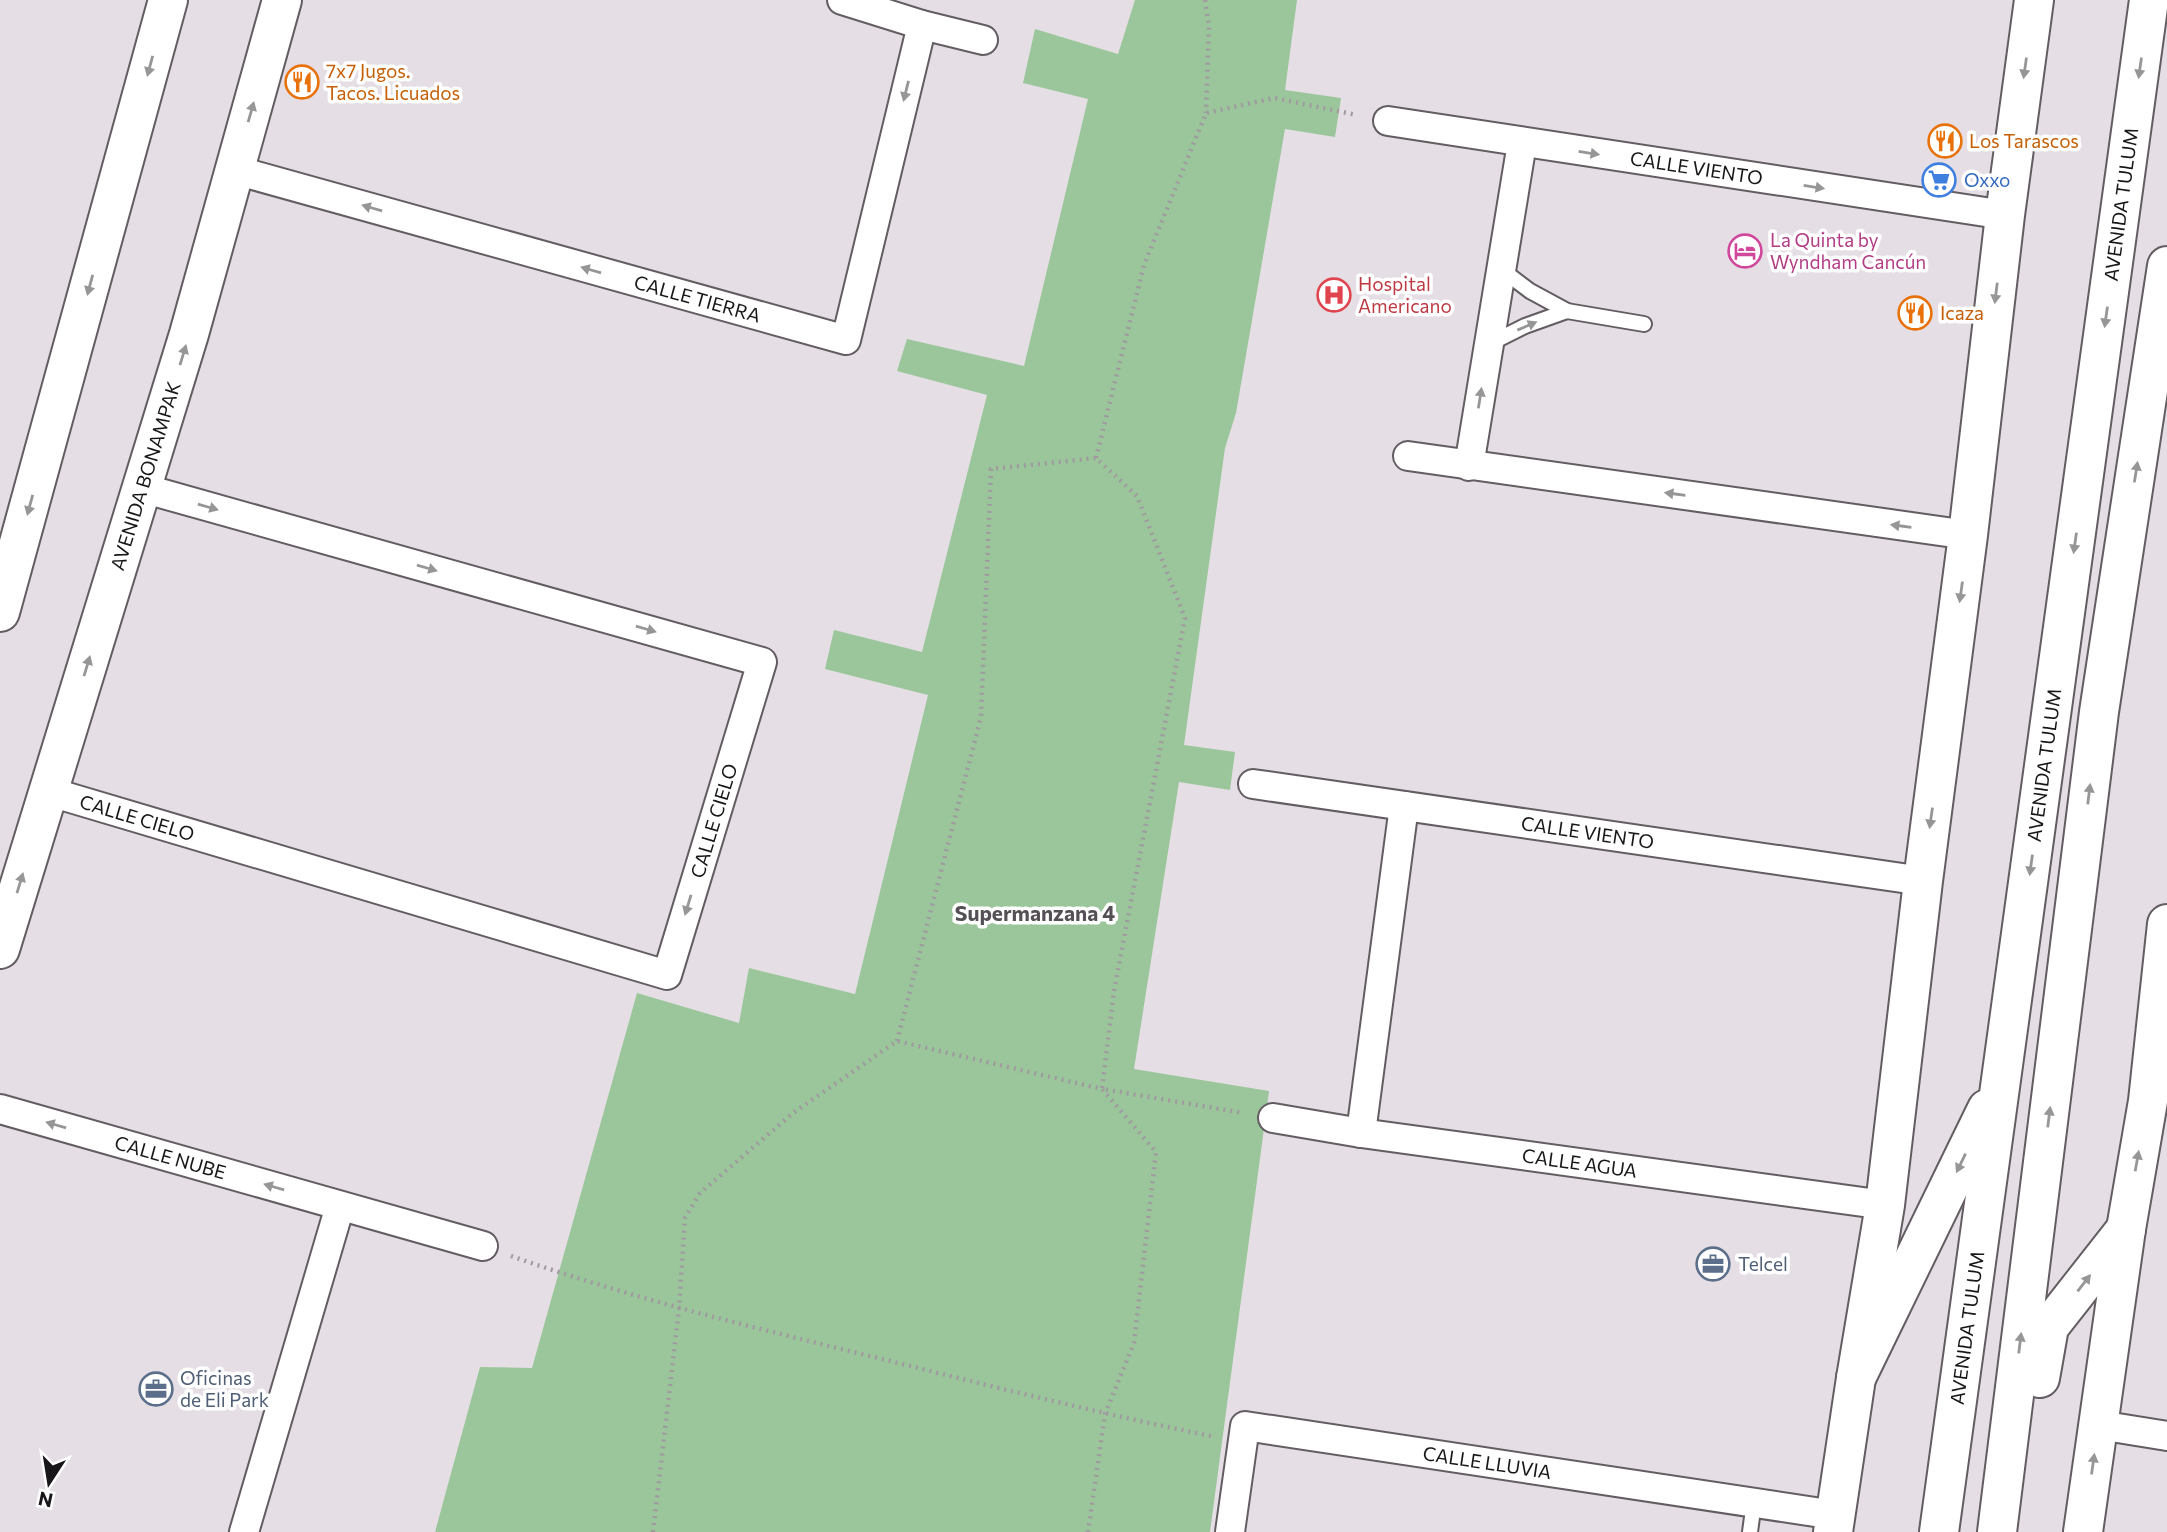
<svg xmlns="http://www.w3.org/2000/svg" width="2167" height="1532" viewBox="0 0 2167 1532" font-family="Commissioner,sans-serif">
  <rect width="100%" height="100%" fill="#e5dfe5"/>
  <polygon fill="#9bc69b" points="1135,0 1297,0 1285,90 1341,98 1335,137 1285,129 1236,413 1225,448 1184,745 1235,752 1230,790 1179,782 1134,1069 1269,1091 1210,1532 435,1532 480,1367 532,1368 637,993 739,1023 749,968 855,994 928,695 825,669 834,630 922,652 987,395 897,371 907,339 1024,366 1088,99 1023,83 1035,29 1118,54"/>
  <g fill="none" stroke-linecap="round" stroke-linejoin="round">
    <defs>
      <g id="lane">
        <polyline points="1501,269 1530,291 1567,311 1644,324"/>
        <polyline points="1489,344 1525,326 1567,311"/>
        <polyline points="1750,1532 1754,1502"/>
      </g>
      <g id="street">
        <polyline points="842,0 922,25 983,40"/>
        <path id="s1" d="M1388,121l617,94"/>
        <path id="s2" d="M235,170l611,170 76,-315"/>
        <polyline points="1408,456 1968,535"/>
        <polyline points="1469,466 1522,143"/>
        <path id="s3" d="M1253,784l670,97"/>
        <path id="s4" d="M47,791l620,184 95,-313 -620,-174"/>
        <path id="s5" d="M0,1109l483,137"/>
        <path id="s6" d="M1273,1118l88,15 524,72"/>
        <polyline points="1361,1133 1404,806"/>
        <polyline points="2099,1425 2167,1436"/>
        <polyline points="244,1532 340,1206"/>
        <path id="s7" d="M1230,1532l15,-106 590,89"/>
      </g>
      <g id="secondary">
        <polyline points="1833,1532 1856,1378 1885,1205 1923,881 1968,535 2005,215 2034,0"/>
        <polyline points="2083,1532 2126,1229 2148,1101 2167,924"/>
      </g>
      <g id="primary">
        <polyline points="0,612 168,0"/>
        <path id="s8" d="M0,949l189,-615 93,-334"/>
        <polyline points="1856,1378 1987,1109"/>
        <polyline points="2040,1378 2049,1327 2126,1229"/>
        <path id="s9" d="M1939,1532l210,-1532"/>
        <polyline points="1997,1532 2099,712 2167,266"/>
      </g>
    </defs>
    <use href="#lane" stroke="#635d62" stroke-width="18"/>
    <use href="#street" stroke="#635d62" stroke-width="32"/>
    <use href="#secondary" stroke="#635d62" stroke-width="42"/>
    <use href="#primary" stroke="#635d62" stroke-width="42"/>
    <g stroke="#9f9a9f" stroke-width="4.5" stroke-dasharray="2 5" stroke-linecap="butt">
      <polyline points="1205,0 1209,26 1206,113"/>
      <polyline points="1096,458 1144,265 1206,113 1274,98 1357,115"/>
      <polyline points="897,1041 981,717 991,469 1096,458 1137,496 1185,618 1114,991 1102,1089 1244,1113"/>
      <path d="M511,1256c120,42 240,71 363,101 112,28 224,56 337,79"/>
      <polyline points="653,1532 679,1309 685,1218 700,1193 793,1113 897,1041 1102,1089 1156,1152 1134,1343 1105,1414 1088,1532"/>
    </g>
    <use href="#lane" stroke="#fff" stroke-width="14"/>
    <use href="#street" stroke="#fff" stroke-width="28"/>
    <use href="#secondary" stroke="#fff" stroke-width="38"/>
    <use href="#primary" stroke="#fff" stroke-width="38"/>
  </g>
  <defs><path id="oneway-solid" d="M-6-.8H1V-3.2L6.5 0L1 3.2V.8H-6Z" transform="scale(1.75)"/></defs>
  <g fill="#979697">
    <use href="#oneway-solid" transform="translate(150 66) rotate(105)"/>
    <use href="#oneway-solid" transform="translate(2025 68) rotate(98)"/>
    <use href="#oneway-solid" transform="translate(2140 68) rotate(98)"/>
    <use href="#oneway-solid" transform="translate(906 91) rotate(104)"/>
    <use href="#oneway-solid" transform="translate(251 112) rotate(-74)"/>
    <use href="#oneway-solid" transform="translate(1589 153) rotate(9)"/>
    <use href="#oneway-solid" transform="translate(1814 187) rotate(9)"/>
    <use href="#oneway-solid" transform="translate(372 208) rotate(-164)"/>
    <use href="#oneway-solid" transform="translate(591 270) rotate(-164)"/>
    <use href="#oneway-solid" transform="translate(90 285) rotate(105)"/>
    <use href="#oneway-solid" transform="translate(1996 293) rotate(97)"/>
    <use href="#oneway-solid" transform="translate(2106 317) rotate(98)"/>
    <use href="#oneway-solid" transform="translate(1527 326) rotate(-23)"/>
    <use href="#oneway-solid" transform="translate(183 355) rotate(-73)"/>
    <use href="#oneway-solid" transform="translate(1480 398) rotate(-81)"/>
    <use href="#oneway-solid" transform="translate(2136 472) rotate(-81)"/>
    <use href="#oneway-solid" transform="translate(1675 494) rotate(-172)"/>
    <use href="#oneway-solid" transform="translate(30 505) rotate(105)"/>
    <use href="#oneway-solid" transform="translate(208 507) rotate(16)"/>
    <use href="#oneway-solid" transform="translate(1901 526) rotate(-172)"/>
    <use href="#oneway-solid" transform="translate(2075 543) rotate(98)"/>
    <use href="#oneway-solid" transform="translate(427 568) rotate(16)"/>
    <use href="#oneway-solid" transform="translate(1961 592) rotate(98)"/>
    <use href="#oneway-solid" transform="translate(646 629) rotate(16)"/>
    <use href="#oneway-solid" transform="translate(87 666) rotate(-73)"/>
    <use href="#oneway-solid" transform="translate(2089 794) rotate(-83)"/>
    <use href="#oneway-solid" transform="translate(1931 818) rotate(98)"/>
    <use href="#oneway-solid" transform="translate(2031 865) rotate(98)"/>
    <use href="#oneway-solid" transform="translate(20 883) rotate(-73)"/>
    <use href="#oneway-solid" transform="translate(688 905) rotate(107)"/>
    <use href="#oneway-solid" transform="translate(2049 1117) rotate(-83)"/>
    <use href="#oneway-solid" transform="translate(56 1125) rotate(-164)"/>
    <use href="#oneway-solid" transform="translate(2137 1161) rotate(-80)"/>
    <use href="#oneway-solid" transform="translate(1961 1163) rotate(116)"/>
    <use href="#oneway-solid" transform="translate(274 1187) rotate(-164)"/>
    <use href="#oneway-solid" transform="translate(2084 1283) rotate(-52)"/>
    <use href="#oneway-solid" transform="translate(2020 1343) rotate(-83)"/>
    <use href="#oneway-solid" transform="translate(2093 1464) rotate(-82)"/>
  </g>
  <defs>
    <symbol id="restaurant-ring" viewBox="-11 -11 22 22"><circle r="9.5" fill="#fff" stroke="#e8710a" stroke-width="1.5"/><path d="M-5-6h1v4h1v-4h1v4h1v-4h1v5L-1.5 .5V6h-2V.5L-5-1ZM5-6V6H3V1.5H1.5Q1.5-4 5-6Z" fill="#e8710a"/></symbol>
    <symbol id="supermarket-ring" viewBox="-11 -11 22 22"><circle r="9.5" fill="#fff" stroke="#3f7fe0" stroke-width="1.5"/><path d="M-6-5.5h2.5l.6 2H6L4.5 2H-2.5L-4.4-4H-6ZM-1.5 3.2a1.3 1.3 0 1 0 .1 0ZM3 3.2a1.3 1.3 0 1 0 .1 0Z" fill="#3f7fe0"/></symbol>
    <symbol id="hotel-ring" viewBox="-11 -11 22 22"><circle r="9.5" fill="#fff" stroke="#d1479c" stroke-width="1.5"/><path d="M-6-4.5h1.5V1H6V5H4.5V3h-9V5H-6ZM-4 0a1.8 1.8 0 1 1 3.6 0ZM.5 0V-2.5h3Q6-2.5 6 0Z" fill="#d1479c"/></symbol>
    <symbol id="hospital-ring" viewBox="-11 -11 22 22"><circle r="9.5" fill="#fff" stroke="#e0444e" stroke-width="1.5"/><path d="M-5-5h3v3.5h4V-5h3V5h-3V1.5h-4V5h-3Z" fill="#e0444e"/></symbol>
    <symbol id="office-ring" viewBox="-11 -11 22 22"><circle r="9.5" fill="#fff" stroke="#5c6f8a" stroke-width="1.5"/><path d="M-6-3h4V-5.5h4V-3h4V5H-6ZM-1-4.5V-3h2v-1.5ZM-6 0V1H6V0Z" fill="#5c6f8a"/></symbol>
  </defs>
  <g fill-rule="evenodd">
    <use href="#restaurant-ring" x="283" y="63" width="38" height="38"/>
    <use href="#restaurant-ring" x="1926" y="122" width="38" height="38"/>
    <use href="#supermarket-ring" x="1920" y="161" width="38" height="38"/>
    <use href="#hotel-ring" x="1726" y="232" width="38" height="38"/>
    <use href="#hospital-ring" x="1315" y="276" width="38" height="38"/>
    <use href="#restaurant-ring" x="1896" y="294" width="38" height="38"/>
    <use href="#office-ring" x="1694" y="1245" width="38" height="38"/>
    <use href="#office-ring" x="137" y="1370" width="38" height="38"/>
  </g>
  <g text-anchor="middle" stroke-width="7" stroke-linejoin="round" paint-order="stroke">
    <g font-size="19" fill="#c56008" stroke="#fff" text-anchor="start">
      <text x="326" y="78">7x7 Jugos.<tspan x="326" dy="22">Tacos. Licuados</tspan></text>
      <text x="1969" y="148">Los Tarascos</text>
      <text x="1940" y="320">Icaza</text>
    </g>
    <g font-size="19" fill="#181618" stroke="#fff">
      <text dy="7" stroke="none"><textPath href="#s1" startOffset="312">CALLE VIENTO</textPath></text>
      <text dy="7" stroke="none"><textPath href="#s9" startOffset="1340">AVENIDA TULUM</textPath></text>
      <text dy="7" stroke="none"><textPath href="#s2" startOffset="480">CALLE TIERRA</textPath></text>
      <text dy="7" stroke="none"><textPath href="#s8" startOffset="495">AVENIDA BONAMPAK</textPath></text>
      <text dy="7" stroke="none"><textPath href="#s9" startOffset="774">AVENIDA TULUM</textPath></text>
      <text dy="7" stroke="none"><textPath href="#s4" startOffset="94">CALLE CIELO</textPath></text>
      <text dy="7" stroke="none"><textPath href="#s4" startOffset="808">CALLE CIELO</textPath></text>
      <text dy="7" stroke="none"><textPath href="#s3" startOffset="338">CALLE VIENTO</textPath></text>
      <text dy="7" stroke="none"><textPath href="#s5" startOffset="177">CALLE NUBE</textPath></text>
      <text dy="7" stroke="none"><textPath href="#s6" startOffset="310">CALLE AGUA</textPath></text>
      <text dy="7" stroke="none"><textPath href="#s9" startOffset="206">AVENIDA TULUM</textPath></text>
      <text dy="7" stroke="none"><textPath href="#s7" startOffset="352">CALLE LLUVIA</textPath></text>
    </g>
    <g font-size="19" fill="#366cbe" stroke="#fff" text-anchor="start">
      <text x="1964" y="187">Oxxo</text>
    </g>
    <g font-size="19" fill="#b23c85" stroke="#fff" text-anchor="start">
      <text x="1770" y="247">La Quinta by<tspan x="1770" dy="22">Wyndham Cancún</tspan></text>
    </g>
    <g font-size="19" fill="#be3a42" stroke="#fff" text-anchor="start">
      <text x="1358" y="291">Hospital<tspan x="1358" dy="22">Americano</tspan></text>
    </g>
    <g font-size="19" fill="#4e5e75" stroke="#fff" text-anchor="start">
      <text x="1738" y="1271">Telcel</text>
      <text x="180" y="1385">Oficinas<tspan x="180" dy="22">de Eli Park</tspan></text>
    </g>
    <g font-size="21" font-weight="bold" fill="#555055" stroke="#fff">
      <text x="1035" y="921">Supermanzana 4</text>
    </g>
  </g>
  <g transform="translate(49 1483) rotate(192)" stroke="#ffffff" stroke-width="5" paint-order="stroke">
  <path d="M0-5L12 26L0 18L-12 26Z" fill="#181618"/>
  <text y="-10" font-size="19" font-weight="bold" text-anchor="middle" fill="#181618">N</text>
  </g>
</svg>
